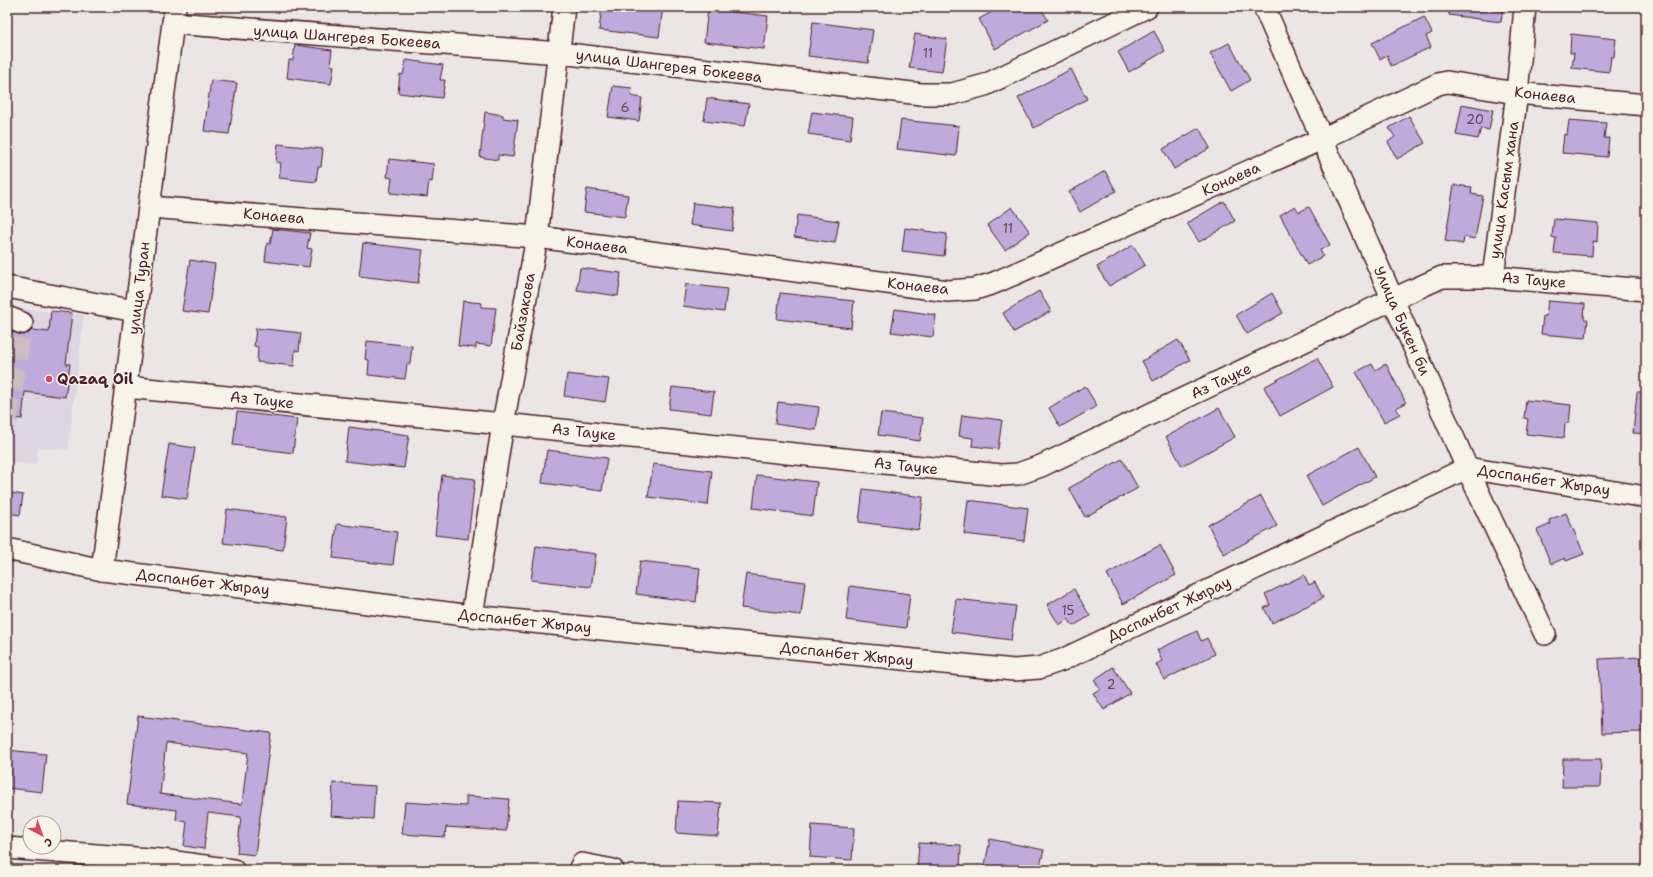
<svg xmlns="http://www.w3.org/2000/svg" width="1653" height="877" viewBox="0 0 1653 877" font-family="'Shantell Sans',sans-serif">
  <rect width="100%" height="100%" fill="#ece5e5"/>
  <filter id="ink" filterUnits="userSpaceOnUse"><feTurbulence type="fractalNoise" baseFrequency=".025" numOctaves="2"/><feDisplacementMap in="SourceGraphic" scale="8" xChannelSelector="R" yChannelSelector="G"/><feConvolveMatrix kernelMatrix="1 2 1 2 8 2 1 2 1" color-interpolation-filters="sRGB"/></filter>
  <g filter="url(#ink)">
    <polygon fill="#ded4e2" points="7,307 84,315 68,450 38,447 36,465 7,461"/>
    <g fill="#bfabdb" stroke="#4a1f2b" fill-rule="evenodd">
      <polygon points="602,7 663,7 659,37 599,30"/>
      <polygon points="1001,7 1040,7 1048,20 995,49 979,19"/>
      <polygon points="1450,7 1503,7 1501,22 1449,15"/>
      <polygon points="708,9 768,16 764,49 704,42"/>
      <polygon points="1424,17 1432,33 1426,36 1431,47 1391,66 1387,55 1380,59 1372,43"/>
      <polygon points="813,22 873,30 868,63 808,56"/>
      <polygon points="1154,31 1165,51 1129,72 1118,52"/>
      <polygon points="915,34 947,39 942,72 909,68"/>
      <polygon points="1571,34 1616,39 1614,57 1611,57 1609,72 1572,68 1574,53 1570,53"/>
      <polygon points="1229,43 1250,80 1231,91 1210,53"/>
      <polygon points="295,45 332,50 330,65 334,66 331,84 287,78 289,60 293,60"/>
      <polygon points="406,60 443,65 440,80 445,80 442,98 398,93 400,74 403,75"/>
      <polygon points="1071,69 1087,99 1034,128 1018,98"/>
      <polygon points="211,80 237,83 229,134 204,131"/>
      <polygon points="613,86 632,88 631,96 642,98 639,121 608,117"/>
      <polygon points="707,98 749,104 745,126 704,121"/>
      <polygon points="1462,104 1493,110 1489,130 1481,128 1478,139 1456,135"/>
      <polygon points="485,112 503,115 503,118 518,120 513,157 498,155 498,160 480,157"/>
      <polygon points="812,112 853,117 850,140 808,134"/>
      <polygon points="1409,116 1425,143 1397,159 1388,142 1395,137 1389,128"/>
      <polygon points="901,120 959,126 956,156 897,149"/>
      <polygon points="1569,120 1606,123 1604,138 1609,138 1607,157 1562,153 1564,134 1567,135"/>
      <polygon points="1199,128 1210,148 1174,169 1163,149"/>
      <polygon points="278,144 323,149 321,167 318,167 316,182 279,178 281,163 276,162"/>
      <polygon points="389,159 434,164 432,182 429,181 427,197 390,193 392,178 387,177"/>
      <polygon points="1105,171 1116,191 1080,212 1069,192"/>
      <polygon points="1454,185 1472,187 1471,194 1483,196 1475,239 1464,237 1463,244 1445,241"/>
      <polygon points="587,189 628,195 625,217 584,212"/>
      <polygon points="1224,201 1235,221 1199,242 1187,223"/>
      <polygon points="693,203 735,208 732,231 690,225"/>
      <polygon points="1295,206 1299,212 1309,207 1330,245 1320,250 1323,256 1307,265 1280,215"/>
      <polygon points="1012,207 1030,232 1005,250 987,225"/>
      <polygon points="797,215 839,221 835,243 794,237"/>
      <polygon points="1554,219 1598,223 1597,242 1593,241 1592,256 1554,253 1556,238 1552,237"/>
      <polygon points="905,228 947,234 944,256 902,251"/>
      <polygon points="273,229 310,233 307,248 312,249 309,267 265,261 267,243 270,244"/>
      <polygon points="363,243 423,250 418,283 359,276"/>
      <polygon points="1133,245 1145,265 1109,286 1097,267"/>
      <polygon points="190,260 215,264 208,314 182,311"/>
      <polygon points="580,268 621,273 618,296 577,290"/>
      <polygon points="686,284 727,289 724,312 683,306"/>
      <polygon points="1039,291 1051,311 1014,332 1003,313"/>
      <polygon points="780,293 854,301 851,328 777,319"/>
      <polygon points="1272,293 1283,313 1247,334 1236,315"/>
      <polygon points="463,301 482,303 481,307 496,308 491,346 476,344 476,348 458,346"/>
      <polygon points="1548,301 1585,304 1584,319 1588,320 1586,338 1541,334 1543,316 1546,316"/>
      <polygon points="895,309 936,315 933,337 891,332"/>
      <polygon points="51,311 72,313 66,364 70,364 65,397 25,392 22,419 7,417 7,348 9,331 23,335 29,333 32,330 49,332"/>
      <polygon points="256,328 301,333 299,351 295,350 294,366 257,362 258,347 254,346"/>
      <polygon points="1178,340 1190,360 1153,381 1142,361"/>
      <polygon points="367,341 412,346 410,364 407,364 405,379 368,375 369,360 365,359"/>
      <polygon points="1317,358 1333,387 1280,416 1264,387"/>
      <polygon points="1372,364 1375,370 1386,364 1406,403 1396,408 1400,414 1384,422 1356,372"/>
      <polygon points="567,374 609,379 605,402 564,396"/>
      <polygon points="1085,386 1097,406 1060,427 1049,408"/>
      <polygon points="672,387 714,392 711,414 669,409"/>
      <polygon points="1637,392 1646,392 1646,434 1633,433"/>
      <polygon points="1526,400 1571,405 1569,423 1565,423 1564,438 1526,434 1528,419 1524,418"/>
      <polygon points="778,402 819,407 816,430 775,424"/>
      <polygon points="1219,408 1235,437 1182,466 1166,437"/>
      <polygon points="237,412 297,419 293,453 233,445"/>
      <polygon points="881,413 923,418 920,441 878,435"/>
      <polygon points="962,415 1002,420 998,449 972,446 973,438 959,436"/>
      <polygon points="349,427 409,435 404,468 345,461"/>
      <polygon points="169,444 195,448 187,499 161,495"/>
      <polygon points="1359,447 1375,477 1322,506 1306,476"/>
      <polygon points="547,450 607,458 602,491 542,483"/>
      <polygon points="1122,459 1138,488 1085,517 1069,488"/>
      <polygon points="653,464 712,471 708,505 648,497"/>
      <polygon points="442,475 475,479 468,539 435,535"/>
      <polygon points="757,475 817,482 813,516 753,508"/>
      <polygon points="863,489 923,497 919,530 859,522"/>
      <polygon points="7,492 23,495 20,515 7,513"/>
      <polygon points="1261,496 1277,526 1224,554 1208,525"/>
      <polygon points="968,500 1028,508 1024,541 964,534"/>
      <polygon points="227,509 287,517 283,550 223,543"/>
      <polygon points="1566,513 1584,554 1566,561 1565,558 1551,564 1537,530 1551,524 1549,520"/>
      <polygon points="337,524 397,532 393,565 333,558"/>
      <polygon points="1160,545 1176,575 1123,604 1107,574"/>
      <polygon points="536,546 596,554 591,587 531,580"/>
      <polygon points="640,561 700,568 696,602 636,594"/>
      <polygon points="746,574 805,582 801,615 741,608"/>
      <polygon points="1304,575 1309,585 1315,582 1323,598 1272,623 1264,608 1270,605 1265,594"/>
      <polygon points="850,586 910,594 906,628 846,620"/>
      <polygon points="1074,589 1090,616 1073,626 1068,619 1059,625 1047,605"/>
      <polygon points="956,599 1016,606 1011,640 951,632"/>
      <polygon points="1197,631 1201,641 1207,638 1215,654 1164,680 1156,664 1162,661 1157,650"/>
      <polygon points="1641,657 1643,732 1602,733 1599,659"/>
      <polygon points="1113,667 1130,693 1104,710 1093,693 1100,689 1094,680"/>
      <path d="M138,716l133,17 -16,122 -18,-2 4,-36 -33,-4 -4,36 -20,-3 3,-24 -11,-2 1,-10 -50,-6zM166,743l82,10 -6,51 -82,-10z"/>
      <polygon points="7,750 46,754 42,792 7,788"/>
      <polygon points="1563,759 1601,759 1600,787 1562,787"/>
      <polygon points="333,783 375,786 373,819 331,816"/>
      <polygon points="466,796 509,799 506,831 446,827 445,837 402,834 405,802 466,806"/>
      <polygon points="678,801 721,803 718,836 676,833"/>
      <polygon points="812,825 854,828 852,860 810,857"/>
      <polygon points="990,839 1044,850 1039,870 984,870"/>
      <polygon points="919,843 961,845 960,870 917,870"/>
    </g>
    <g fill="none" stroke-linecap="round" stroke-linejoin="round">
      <polyline stroke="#ccbdc0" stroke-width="21" stroke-dasharray="21 10" stroke-linecap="butt" points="7,420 22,323"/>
      <defs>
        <g id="minor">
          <polyline points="1264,7 1467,468 1545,634"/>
          <polyline points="173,23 559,53 921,94 952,94 985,85 1147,7"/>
          <polyline points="149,207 537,237 948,291 975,289 994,283 1322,139 1438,84 1447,82 1517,93 1646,105"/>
          <polyline points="1493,277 1517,93 1525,7"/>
          <polyline points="7,287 135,311"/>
          <polyline points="7,317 22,323"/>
          <polyline points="126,387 503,424 1001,475 1018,474 1041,466 1393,299 1442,277 1493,277 1646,290"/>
          <polyline points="7,549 102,570 472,616 1014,670 1039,668 1062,660 1467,468 1646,497"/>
          <polyline points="102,570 175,7"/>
          <polyline points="472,616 503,424 537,237 564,7"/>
          <polyline points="7,848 161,860 233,870"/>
          <polyline points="579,870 582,864 613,870"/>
        </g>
      </defs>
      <use href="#minor" stroke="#4a1f2b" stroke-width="24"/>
      <use href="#minor" stroke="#f7f3e8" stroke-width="21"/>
    </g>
  </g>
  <circle fill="#d1495b" stroke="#f7f3e8" stroke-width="1.5" cx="49" cy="379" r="4"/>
  <g text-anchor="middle" stroke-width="3" stroke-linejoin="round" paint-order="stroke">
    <g font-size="13" fill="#674257">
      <text x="928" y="58">11</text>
      <text x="625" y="112">6</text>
      <text x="1475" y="124">20</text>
      <text x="1008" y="233">11</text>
      <text x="1068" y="615">15</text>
      <text x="1111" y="689">2</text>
    </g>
    <g font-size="15" fill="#4a1f2b" stroke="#f7f3e8">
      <text transform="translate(347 37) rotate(4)" y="5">улица Шангерея Бокеева</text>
      <text transform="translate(669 66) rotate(7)" y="5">улица Шангерея Бокеева</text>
      <text transform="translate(1545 95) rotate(6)" y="5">Конаева</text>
      <text transform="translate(1231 179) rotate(-24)" y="5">Конаева</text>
      <text transform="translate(1504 190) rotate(-82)" y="5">улица Касым хана</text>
      <text transform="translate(274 216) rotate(5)" y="5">Конаева</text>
      <text transform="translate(597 245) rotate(7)" y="5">Конаева</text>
      <text transform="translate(1534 280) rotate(5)" y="5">Аз Тауке</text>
      <text transform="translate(918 286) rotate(6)" y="5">Конаева</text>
      <text transform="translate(139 288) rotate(-83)" y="5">улица Туран</text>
      <text transform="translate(523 312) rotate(-80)" y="5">Байзакова</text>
      <text transform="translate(1402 321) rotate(66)" y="5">Улица Букен би</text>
      <text transform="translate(1221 381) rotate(-25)" y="5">Аз Тауке</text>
      <text transform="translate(262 400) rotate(6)" y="5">Аз Тауке</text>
      <text transform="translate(584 432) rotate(6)" y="5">Аз Тауке</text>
      <text transform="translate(906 466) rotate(6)" y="5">Аз Тауке</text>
      <text transform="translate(1544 480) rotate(9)" y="5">Доспанбет Жырау</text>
      <text transform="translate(203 582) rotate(7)" y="5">Доспанбет Жырау</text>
      <text transform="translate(1169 609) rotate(-25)" y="5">Доспанбет Жырау</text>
      <text transform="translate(525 621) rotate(6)" y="5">Доспанбет Жырау</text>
      <text transform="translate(847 654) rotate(6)" y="5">Доспанбет Жырау</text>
    </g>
    <g font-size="15" font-weight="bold" fill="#4a1f2b" stroke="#f7f3e8" text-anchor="start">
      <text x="57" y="384">Qazaq Oil</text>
    </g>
  </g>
  <rect width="1653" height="877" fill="none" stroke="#f7f3e8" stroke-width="24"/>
  <rect x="12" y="12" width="1629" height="853" fill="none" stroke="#4a1f2b" stroke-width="1.5" filter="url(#ink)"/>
  <g transform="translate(42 835) rotate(139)"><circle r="19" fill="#f7f3e8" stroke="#b29e9c"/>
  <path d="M0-3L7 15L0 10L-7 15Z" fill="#d1495b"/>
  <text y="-6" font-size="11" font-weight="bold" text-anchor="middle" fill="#4a1f2b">С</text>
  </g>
</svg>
